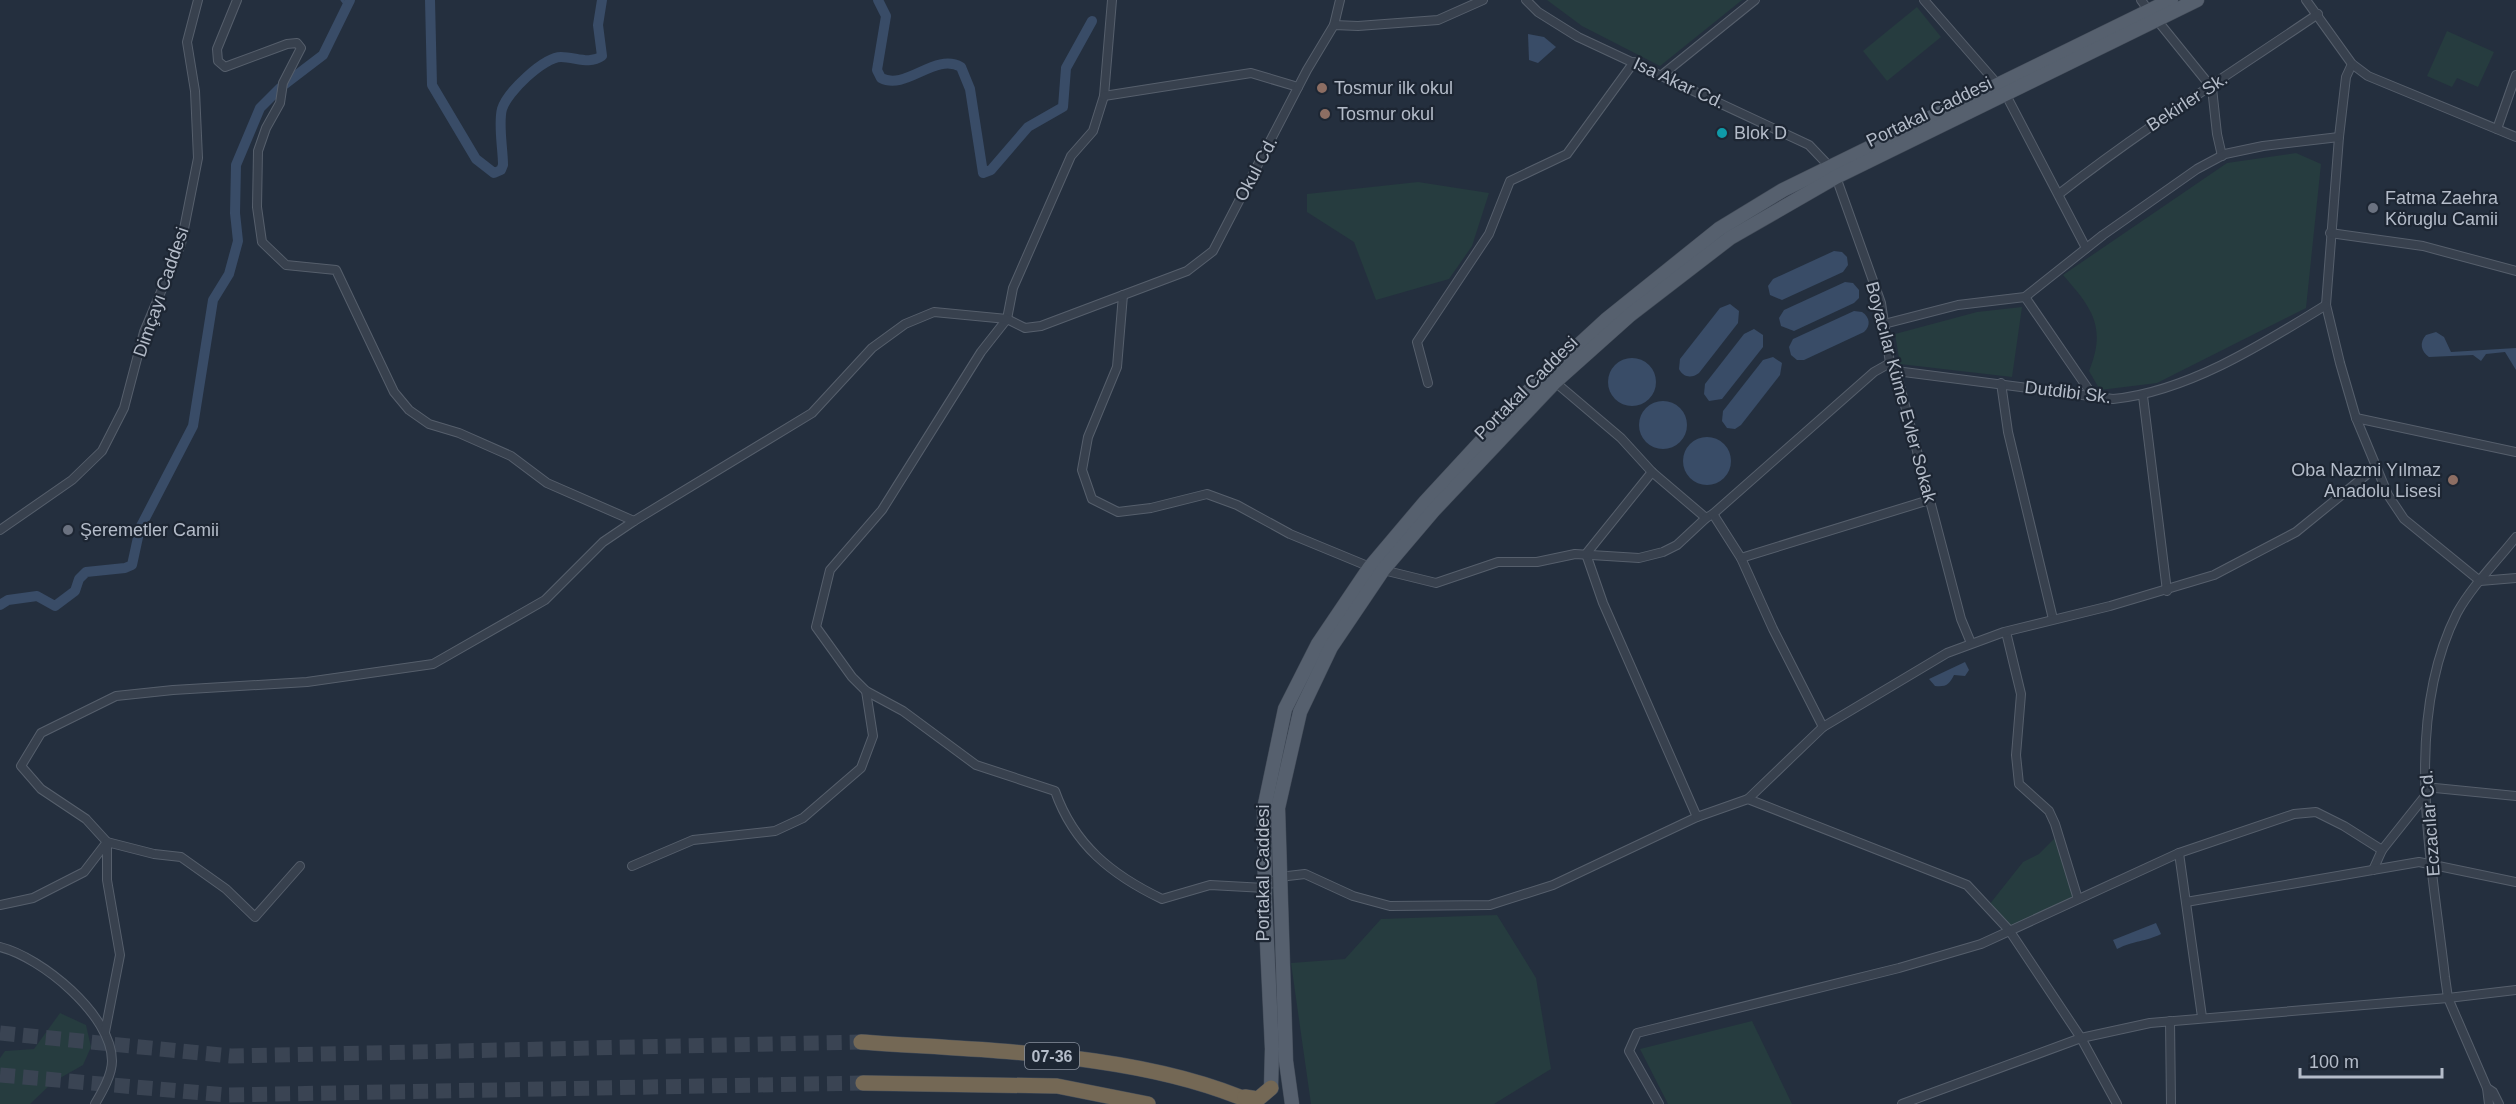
<svg xmlns="http://www.w3.org/2000/svg" width="2516" height="1104" viewBox="0 0 2516 1104" font-family="Arial,sans-serif">
  <rect width="100%" height="100%" fill="#242f3e"/>
  <g fill="#263c3f">
    <polygon points="1547,0 1742,0 1660,66 1582,26"/>
    <polygon points="1917,7 1941,37 1887,81 1863,51"/>
    <polygon points="2447,31 2494,52 2478,87 2457,78 2452,87 2427,76"/>
    <path d="M2296,153l25,11 -15,144 -149,75 -57,7 -11,-19c18,-44 3,-63 -26,-96l164,-112z"/>
    <polygon points="1418,182 1489,193 1472,246 1449,279 1376,300 1354,242 1307,212 1307,194"/>
    <polygon points="2022,307 2012,377 1900,364 1895,334 1977,312"/>
    <polygon points="2057,836 2075,898 2010,927 1989,905 2023,862 2039,854"/>
    <polygon points="1497,915 1536,978 1551,1069 1494,1104 1311,1104 1291,963 1345,959 1381,919"/>
    <polygon points="60,1013 86,1025 91,1047 83,1065 53,1082 30,1104 0,1104 0,1058 5,1051 34,1049"/>
    <polygon points="1752,1021 1792,1104 1668,1104 1640,1049"/>
  </g>
  <g fill="#394c67">
    <polygon points="1528,34 1544,37 1556,47 1538,63 1529,60"/>
    <polygon points="1834,251 1842,252 1847,257 1848,265 1843,272 1782,300 1770,295 1768,286 1773,279"/>
    <polygon points="1845,282 1853,283 1859,290 1859,298 1854,303 1794,331 1781,326 1779,318 1784,310"/>
    <path d="M1730,304l9,7 -1,12 -39,50c-8,6 -16,4 -20,-4l1,-10 40,-51z"/>
    <path d="M1854,311l8,1c8,5 9,14 2,20l-60,28h-7l-6,-5 -2,-8 4,-8z"/>
    <polygon points="1754,329 1763,335 1763,347 1722,399 1709,401 1704,394 1705,384 1744,334"/>
    <path d="M2436,332l8,5 7,15 65,-4v22l-11,-18 -19,2 -5,7 -8,-6 -44,2c-8,-6 -10,-14 -3,-22z"/>
    <polygon points="1773,357 1782,363 1780,375 1741,425 1735,429 1727,428 1722,421 1723,411 1763,360"/>
    <circle cx="1632" cy="382" r="24"/>
    <circle cx="1663" cy="425" r="24"/>
    <circle cx="1707" cy="461" r="24"/>
    <path d="M1965,662l4,8 -4,6 -11,-1c-5,10 -8,12 -19,11l-6,-7z"/>
    <path d="M2156,923l5,11c-16,8 -26,6 -44,15l-4,-9z"/>
  </g>
  <g fill="none" stroke-linecap="round" stroke-linejoin="round">
    <polyline stroke="#394c67" stroke-width="3" points="342,0 346,5"/>
    <g stroke="#394c67" stroke-width="10">
      <path d="M430,0l2,85 44,74 18,14 7,-3 2,-5c0,-16 -5,-41 -1,-56 5,-17 42,-52 59,-52 15,0 28,8 41,-1l-4,-31 4,-25"/>
      <path d="M878,0l8,16 -9,54 4,8c25,13 54,-26 80,-11l9,22 13,84 8,-3 37,-43 35,-20 3,-39 26,-47"/>
      <polyline points="285,84 323,55 350,0"/>
      <polyline points="0,605 8,600 37,596 55,606 75,591 79,579 86,572 125,568 132,565 140,528 193,426 213,300 229,274 238,241 235,213 236,165 260,108 280,88"/>
    </g>
    <g stroke="#3a4453" stroke-width="15" stroke-dasharray="15 8" stroke-linecap="butt">
      <polyline points="0,1033 231,1056 861,1042"/>
      <polyline points="0,1075 226,1095 863,1083"/>
    </g>
    <defs>
      <g id="street">
        <polyline points="237,0 217,49 218,61 225,67 287,44 297,43 301,48 283,83 280,103 266,128 258,151 257,207 262,242 286,265 336,270 394,392 409,410 429,424 459,433 511,456 547,483 634,521"/>
        <path d="M1112,0l-8,96 -11,35 -22,25 -58,132 -6,31 -26,33 -99,158 -52,60 -14,57 36,50 14,14 37,20 73,54 79,26c19,54 57,84 107,108l48,-14 55,3 14,-11 26,-3 48,22 37,10 100,-1 63,-20 144,-68 51,-18 219,86 42,45 72,108 36,66"/>
        <polyline points="1526,0 1538,12 1578,37 1809,145 1830,167"/>
        <polyline points="1924,0 1999,86"/>
        <polyline points="2141,0 2149,11"/>
        <polyline points="2306,0 2352,64 2368,76 2516,137"/>
        <polyline points="2157,20 2212,88 2217,134 2222,156"/>
        <polyline points="1334,25 1340,0"/>
        <polyline points="2352,64 2346,77 2339,137 2326,305 2340,363 2356,418 2388,495 2404,519 2480,581 2516,578"/>
        <polyline points="1662,75 1755,0"/>
        <polyline points="2006,95 2086,248"/>
        <polyline points="1104,96 1251,73 1298,87"/>
        <polyline points="2497,129 2516,75"/>
        <polyline points="1836,177 1881,303 1890,363 1896,371 1961,619 1971,643"/>
        <path d="M2059,194c83,-65 172,-121 259,-180"/>
        <polyline points="2330,233 2423,246 2516,271"/>
        <polyline points="1123,295 1117,367 1088,437 1082,470 1092,499 1118,512 1151,508 1207,494 1237,505 1290,534 1370,567"/>
        <polyline points="2025,297 2093,396"/>
        <polyline points="1884,324 1958,305 2025,297 2103,235 2197,169 2225,154 2263,146 2339,137"/>
        <path d="M1896,371l217,28c74,-7 150,-55 213,-94"/>
        <polyline points="1555,382 1621,438 1652,472 1706,518 1713,514 1741,558 1773,629 1823,727"/>
        <polyline points="1428,383 1417,342 1489,234 1510,181 1567,154 1634,62"/>
        <polyline points="2001,383 2008,432 2053,619"/>
        <polyline points="2143,396 2167,591"/>
        <polyline points="2356,418 2516,452"/>
        <polyline points="1652,472 1586,554 1603,603 1697,817"/>
        <polyline points="1713,514 1874,372 1890,363"/>
        <polyline points="0,530 72,480 102,451 124,408 144,332 181,244 198,158 195,91 187,42 198,0"/>
        <polyline points="1741,558 1929,500"/>
        <polyline points="1383,570 1436,583 1498,562 1537,562 1575,554 1639,558 1663,552 1677,545 1706,518"/>
        <polyline points="2006,632 2021,694 2016,755 2019,784 2049,811 2055,824 2078,899"/>
        <polyline points="2425,787 2516,796"/>
        <polyline points="1748,799 1823,727 1947,653 2004,632 2110,606 2214,575 2296,532 2376,467"/>
        <polyline points="2179,853 2202,1017"/>
        <polyline points="632,866 693,840 775,831 803,818 861,768 873,736 866,691"/>
        <polyline points="2373,870 2382,850 2425,796"/>
        <polyline points="2186,902 2419,862 2516,882"/>
        <polyline points="0,905 33,898 84,872 107,842 86,819 41,789 21,766 41,733 116,696 173,690 307,682 433,664 545,600 603,542 634,521 812,413 872,348 905,324 934,312 1007,319 1025,328 1041,326 1187,271 1213,251 1307,70 1334,25 1358,26 1438,20 1483,0"/>
        <path d="M0,947c41,10 112,68 112,114 0,14 -10,31 -17,43"/>
        <polyline points="2170,1021 2171,1104"/>
        <polyline points="105,1032 120,955 107,880 107,842 154,854 181,857 226,889 255,917 300,866"/>
        <path d="M2487,1088l-39,-90 -3,-21c-13,-115 -43,-255 12,-364 15,-27 40,-52 59,-76"/>
        <polyline points="1659,1104 1629,1051 1637,1033 1899,968 1981,944 2179,853 2294,814 2316,812 2344,826 2382,850"/>
        <polyline points="1902,1104 2081,1038 2150,1023 2448,998 2516,990"/>
        <polyline points="2489,1104 2487,1088 2493,1092 2499,1104"/>
      </g>
      <g id="primary">
        <polyline points="1271,1088 1272,1049 1265,901 1264,809 1285,709 1318,644 1370,567 1425,502 1522,397 1607,319 1719,229 1783,190 2171,0"/>
        <polyline points="1292,1104 1286,1061 1278,808 1300,712 1331,647 1383,570 1434,510 1555,382 1630,315 1730,238 1836,177 2197,0"/>
      </g>
      <g id="highway">
        <path d="M861,1042c125,9 281,10 395,62"/>
        <polyline points="863,1083 1057,1086 1148,1104"/>
        <polyline points="1245,1097 1258,1099 1271,1088"/>
      </g>
    </defs>
    <use href="#street" stroke="#565f6c" stroke-width="10"/>
    <use href="#primary" stroke="#414a57" stroke-width="15"/>
    <use href="#highway" stroke="#434c59" stroke-width="16"/>
    <use href="#street" stroke="#38414e" stroke-width="8"/>
    <use href="#primary" stroke="#56606e" stroke-width="14"/>
    <use href="#highway" stroke="#746855" stroke-width="15"/>
  </g>
  <g fill="#8d6e63" stroke="#1d2633" stroke-width="2">
    <circle cx="1322" cy="88" r="6"/>
    <circle cx="1325" cy="114" r="6"/>
    <circle cx="2453" cy="480" r="6"/>
  </g>
  <circle fill="#0f9aa8" stroke="#1d2633" stroke-width="2" cx="1722" cy="133" r="6"/>
  <g fill="#6b7280" stroke="#1d2633" stroke-width="2">
    <circle cx="2373" cy="208" r="6"/>
    <circle cx="68" cy="530" r="6"/>
  </g>
  <g text-anchor="middle" stroke-width="4.5" stroke-linejoin="round" paint-order="stroke">
    <rect fill="#1d2633" stroke="#878f9c" stroke-width="1.5" x="1025" y="1043" width="54" height="26" rx="4.5"/>
    <g font-size="16" font-weight="bold" fill="#b4bcc9">
      <text x="1052" y="1062">07-36</text>
    </g>
    <g font-size="18" fill="#b4bcc9" stroke="#1d2633">
      <text transform="translate(1679 83) rotate(25)" y="6">Isa Akar Cd.</text>
      <text transform="translate(2187 102) rotate(-33)" y="6">Bekirler Sk.</text>
      <text transform="translate(1929 112) rotate(-26)" y="6">Portakal Caddesi</text>
      <text transform="translate(1256 169) rotate(-62)" y="6">Okul Cd.</text>
      <text transform="translate(161 292) rotate(-71)" y="6">Dimçayı Caddesi</text>
      <text transform="translate(1526 388) rotate(-45)" y="6">Portakal Caddesi</text>
      <text transform="translate(1901 392) rotate(75)" y="6">Boyacılar Küme Evler Sokak</text>
      <text transform="translate(2068 392) rotate(7)" y="6">Dutdibi Sk.</text>
      <text transform="translate(2430 823) rotate(-94)" y="6">Eczacılar Cd.</text>
      <text transform="translate(1263 873) rotate(-90)" y="6">Portakal Caddesi</text>
    </g>
    <g font-size="18" fill="#b4bcc9" stroke="#1d2633" text-anchor="start">
      <text x="1334" y="94">Tosmur ilk okul</text>
      <text x="1337" y="120">Tosmur okul</text>
      <text x="1734" y="139">Blok D</text>
      <text x="2385" y="204">Fatma Zaehra<tspan x="2385" dy="21">Köruglu Camii</tspan></text>
      <text x="2441" y="476" text-anchor="end">Oba Nazmi Yılmaz<tspan x="2441" dy="21">Anadolu Lisesi</tspan></text>
      <text x="80" y="536">Şeremetler Camii</text>
    </g>
  </g>
  <path d="M2300 1068v9h142v-9" fill="none" stroke="#b4bcc9" stroke-width="3"/>
  <text x="2309" y="1068" font-size="18" fill="#b4bcc9" stroke="#1d2633" stroke-width="4.5" paint-order="stroke">100 m</text>
</svg>
